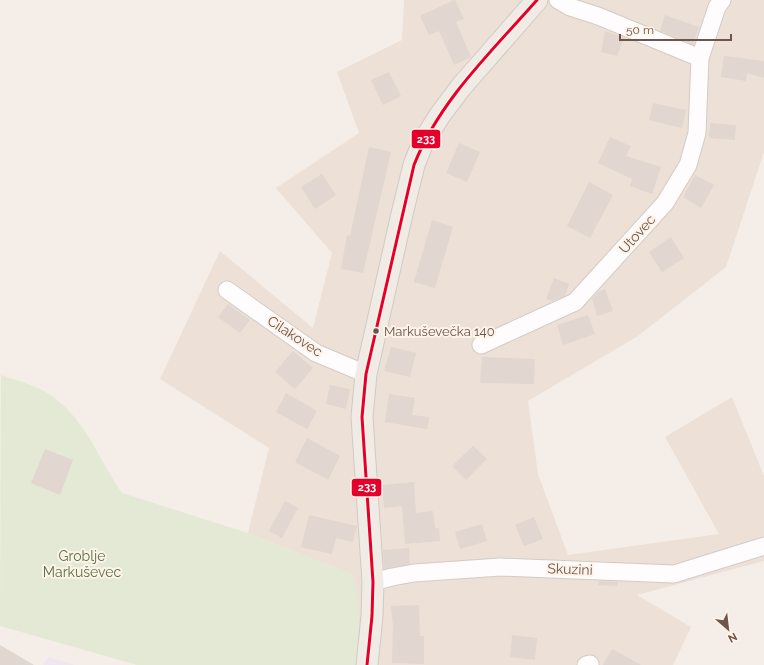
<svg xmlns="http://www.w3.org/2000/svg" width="764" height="665" viewBox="0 0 764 665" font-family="Raleway,sans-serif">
  <rect width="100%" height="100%" fill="#f5eee8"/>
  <polygon fill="#ede0d6" points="404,0 764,0 764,152 726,267 638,336 528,401 538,474 568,555 719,534 665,437 732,397 764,476 764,561 637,595 691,627 673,665 355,665 359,642 357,594 353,575 248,533 269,448 160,379 220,251 313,328 332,253 276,188 359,133 337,72 402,40"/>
  <polygon fill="#f0e6f0" points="48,657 75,665 43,665"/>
  <path fill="#e3e9d4" d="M1,375c14,5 30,9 43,16 39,22 54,67 78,102l126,40 105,42c8,29 8,61 2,90h-218l-137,-39z"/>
  <g fill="#e1d6d0">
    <polygon points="454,0 455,0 464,19 456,22 471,57 454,65 439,31 429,35 420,16"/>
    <polygon points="665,15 699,27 693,44 660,31"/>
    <polygon points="605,31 624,38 617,56 601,52"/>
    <polygon points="724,56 764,61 764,78 747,73 746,81 721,77"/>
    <polygon points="389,72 401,96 383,105 371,80"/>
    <polygon points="653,103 686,110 682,128 649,120"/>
    <polygon points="710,123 736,125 735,140 709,138"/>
    <polygon points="610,137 631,146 626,156 661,167 652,194 630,186 632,179 598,163"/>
    <polygon points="459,143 480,152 467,182 446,173"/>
    <polygon points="369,147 391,152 363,273 341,269 347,235 350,236"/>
    <polygon points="322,174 336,195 315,209 301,187"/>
    <polygon points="695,175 714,185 701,208 683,197"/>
    <polygon points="589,182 613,195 590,238 567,226"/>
    <polygon points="432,220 453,227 435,288 414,282"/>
    <polygon points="671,237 684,258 662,272 649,252"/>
    <polygon points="554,278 569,284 565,296 553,301 546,299"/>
    <polygon points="605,289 613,311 597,316 592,299 598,292"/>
    <polygon points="228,304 250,320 240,333 218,317"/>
    <polygon points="588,315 595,334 563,345 557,325"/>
    <polygon points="391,347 416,353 410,377 384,371"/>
    <polygon points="293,351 313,368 295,389 275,372"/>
    <polygon points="482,357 535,359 534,384 480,383"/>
    <polygon points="330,385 350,389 346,409 326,404"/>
    <polygon points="286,393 317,411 307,429 276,412"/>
    <polygon points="389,394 415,398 412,415 429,417 427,429 385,422"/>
    <polygon points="307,438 340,456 328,480 318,474 318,473 317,474 295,462"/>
    <polygon points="473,446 487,459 466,480 452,466"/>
    <polygon points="45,449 73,460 60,495 31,483"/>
    <polygon points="414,482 416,513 433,511 435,528 439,528 440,541 405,544 402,506 384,508 382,485"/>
    <polygon points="285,501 298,508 282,538 269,531"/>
    <polygon points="309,515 357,526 353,542 336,538 332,554 301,547"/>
    <polygon points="534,517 543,539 524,546 515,525"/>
    <polygon points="482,524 487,541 460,549 455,532"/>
    <polygon points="409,548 410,564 384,569 383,550"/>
    <polygon points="599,581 618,582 617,586 598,585"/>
    <polygon points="419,605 420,636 424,636 424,664 392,663 393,626 391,606"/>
    <polygon points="512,635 537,638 535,660 510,657"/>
    <polygon points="0,645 34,665 0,665"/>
    <polygon points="612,649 641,665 603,665"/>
  </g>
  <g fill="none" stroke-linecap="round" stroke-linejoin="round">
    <defs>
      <g id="minor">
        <polyline points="558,0 570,7 598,16 700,58"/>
        <polyline points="227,290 316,353 366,374"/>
        <polyline points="481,345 575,302 665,203 688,165 697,133 700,58 717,7 722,0"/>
        <polyline points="373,582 392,577 414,573 500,567 674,574 764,546"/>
        <polyline points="586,665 590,664"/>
      </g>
      <polyline id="major" points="367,665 372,616 373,582 362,417 366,374 402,214 414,165 423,142 440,115 461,87 537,0"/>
    </defs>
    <use href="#minor" stroke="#d3cbc6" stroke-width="19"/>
    <use href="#major" stroke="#d3c9c5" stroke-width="23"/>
    <use href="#minor" stroke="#fefcfc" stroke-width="17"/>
    <use href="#major" stroke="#f0ebe5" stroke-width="21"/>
    <defs>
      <path id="bus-1" d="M367,665l5,-49 1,-34 -11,-165 4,-43 48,-209c25,-64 78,-114 123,-165"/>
    </defs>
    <use href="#bus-1" stroke="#fdf3e8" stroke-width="6"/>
    <use href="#bus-1" stroke="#e4002b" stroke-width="3"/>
  </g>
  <circle fill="#6f544b" stroke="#fdf3e8" stroke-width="1.5" cx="376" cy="331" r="3.5"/>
  <g text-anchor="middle" stroke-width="4" stroke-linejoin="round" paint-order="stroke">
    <g font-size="13" fill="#6f544b" stroke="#fdf3e8" text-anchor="start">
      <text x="384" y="336">Markuševečka 140</text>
    </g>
    <g font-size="14" fill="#6f544b" stroke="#fdf3e8">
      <text transform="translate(637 234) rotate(-48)" y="5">Utovec</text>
      <text transform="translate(295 336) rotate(33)" y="5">Cilakovec</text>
      <text transform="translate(570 569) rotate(2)" y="5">Skuzini</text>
    </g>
    <g font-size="14" fill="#587445" stroke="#fdf3e8">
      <text x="82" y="561">Groblje<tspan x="82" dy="16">Markuševec</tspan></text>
    </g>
  </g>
  <g stroke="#fdf3e8" stroke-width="1.5">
    <rect x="411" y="129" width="30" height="20" rx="4" fill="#e4002b"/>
    <rect x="351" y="478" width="31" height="19" rx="4" fill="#e4002b"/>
  </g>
  <g font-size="11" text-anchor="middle" font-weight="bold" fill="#fff">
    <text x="426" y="143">233</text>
    <text x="367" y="491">233</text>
  </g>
  <g transform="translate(728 629) rotate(152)" stroke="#fdf3e8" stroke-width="3" paint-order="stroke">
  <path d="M0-3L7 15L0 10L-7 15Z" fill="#6f544b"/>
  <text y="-6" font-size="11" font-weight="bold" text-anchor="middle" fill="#6f544b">N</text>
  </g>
  <path d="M620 34v6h111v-6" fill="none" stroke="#6f544b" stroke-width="2"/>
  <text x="626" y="34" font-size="12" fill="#6f544b" stroke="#fdf3e8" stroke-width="3" paint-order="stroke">50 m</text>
</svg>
